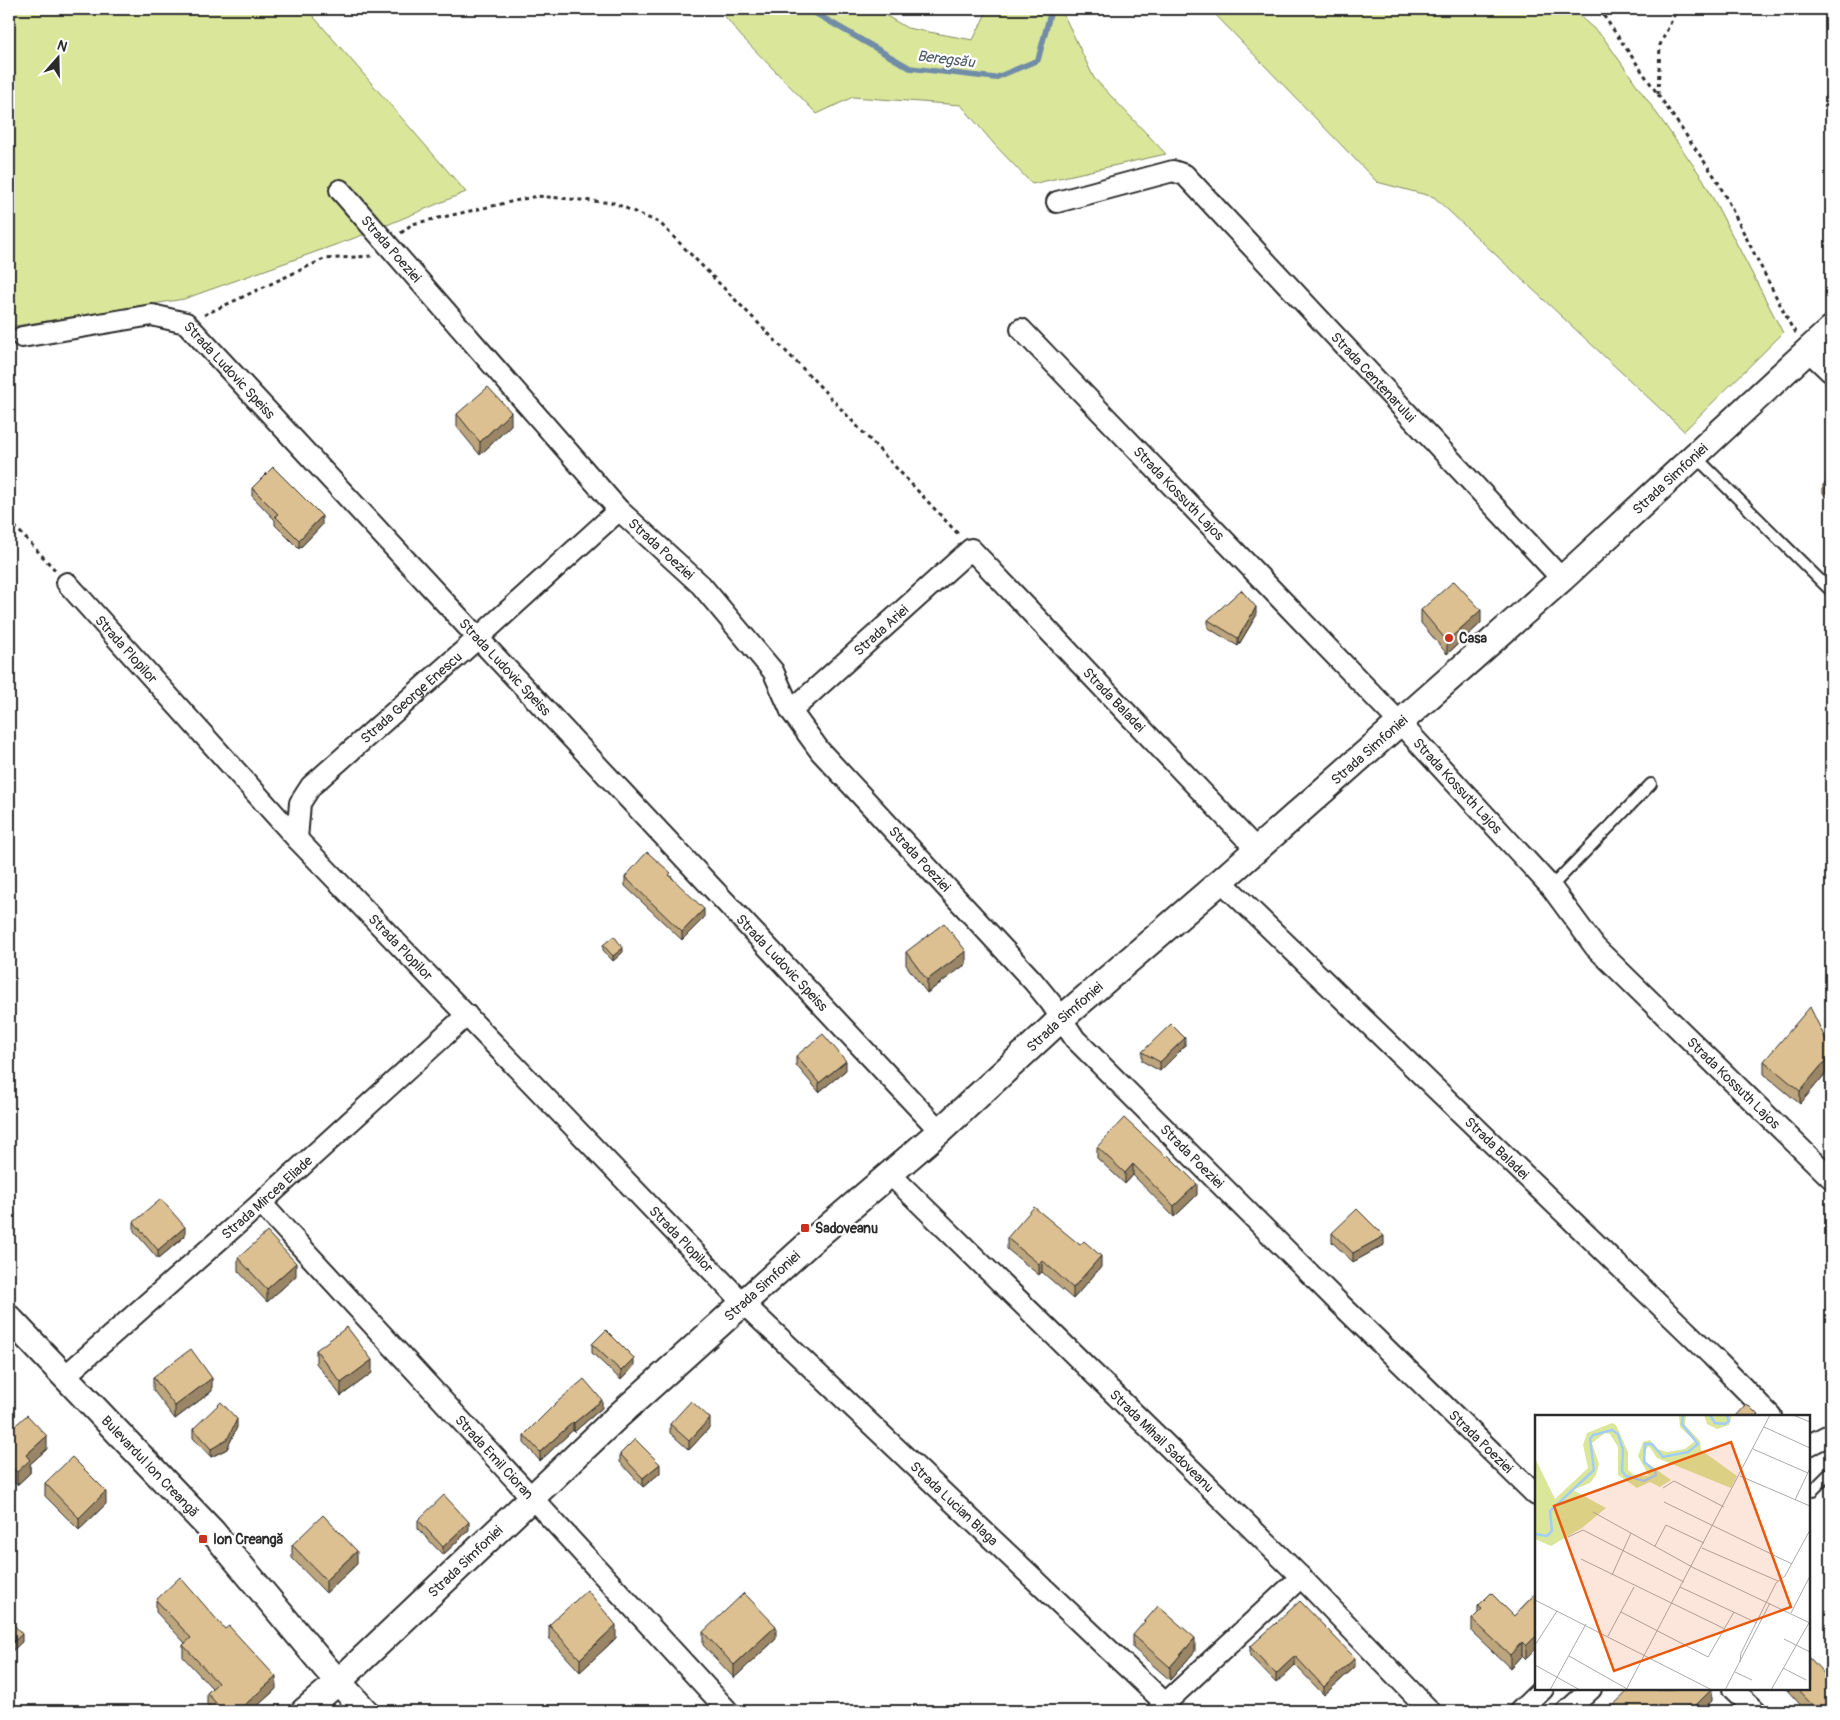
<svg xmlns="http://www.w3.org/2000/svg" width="1840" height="1720" viewBox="0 0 1840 1720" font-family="Pangolin,sans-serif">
  <rect width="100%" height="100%" fill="#fff"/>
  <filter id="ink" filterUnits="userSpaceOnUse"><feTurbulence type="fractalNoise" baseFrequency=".02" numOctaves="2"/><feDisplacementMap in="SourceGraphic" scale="10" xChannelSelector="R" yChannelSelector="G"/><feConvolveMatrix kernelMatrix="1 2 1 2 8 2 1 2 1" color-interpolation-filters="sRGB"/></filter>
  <g filter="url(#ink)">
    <g fill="#dae699" stroke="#828862">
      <polygon points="9,9 307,9 466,192 363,235 184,299 9,327"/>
      <polygon points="719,9 875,9 907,28 973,40 987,11 986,9 1061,9 1094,78 1166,154 1032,184 994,144 961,105 853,97 817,114 740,35"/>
      <polygon points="1210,9 1572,9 1603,37 1703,179 1783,333 1684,431 1434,197 1377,182"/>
    </g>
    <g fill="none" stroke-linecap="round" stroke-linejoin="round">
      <polyline stroke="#718ca7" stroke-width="5.5" points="808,9 910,68 995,78 1038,60 1050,14 1045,9"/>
      <defs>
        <g id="service">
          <polyline points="1695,456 1831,591"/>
          <polyline points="1551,887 1651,784"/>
          <polyline points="1813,1490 1831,1472"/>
        </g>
        <g id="minor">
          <path id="s1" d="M340,190l279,320 82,75 72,86 18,40 29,40 213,230 18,22 24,36 259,259 202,197"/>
          <path id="s2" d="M1057,202l116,-31 12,4 377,404"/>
          <path id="s3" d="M1021,329l379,394 151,164 44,60 236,231"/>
          <path id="s4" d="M22,337l130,-22 34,8 292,315 462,493"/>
          <path id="s5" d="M67,583l230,256 446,464 423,401"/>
          <path id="s6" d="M791,711l180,-162 286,301"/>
          <path id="s7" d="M297,839l3,-36 11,-17 167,-148 141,-128"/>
          <path id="s8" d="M1221,881l491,475 59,60"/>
          <path id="s9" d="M890,1174l411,403 129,134"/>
          <path id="s10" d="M261,1203l467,508"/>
          <path id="s11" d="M64,1377l197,-174 206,-188"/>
          <polyline points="1809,1445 1831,1434"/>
          <polyline points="1733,1689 1756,1711"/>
          <polyline points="1157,1711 1301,1577"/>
          <polyline points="1520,1711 1543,1689"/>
          <polyline points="1567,1711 1591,1689"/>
        </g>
        <g id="tertiary">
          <polyline points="1810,349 1831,369"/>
          <path id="s12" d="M9,1318l203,213 113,136 40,44"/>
          <path id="s13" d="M304,1711l34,-29 279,-265 198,-179 125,-107 122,-113 159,-137 341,-302 269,-250"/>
        </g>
      </defs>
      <use href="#service" stroke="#2b2b2b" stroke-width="14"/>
      <use href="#minor" stroke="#2b2b2b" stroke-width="24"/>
      <use href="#tertiary" stroke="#2b2b2b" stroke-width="29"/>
      <g stroke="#2b2b2b" stroke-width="3" stroke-dasharray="4 4" stroke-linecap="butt">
        <polyline points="1599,9 1717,180 1792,328 1797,334"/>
        <polyline points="1599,9 1626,12 1653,9"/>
        <polyline points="1658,94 1660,45 1677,9"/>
        <polyline points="401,233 412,224 537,196 614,203 660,223 813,379 960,536"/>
        <polyline points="204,315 324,259 373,256"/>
        <polyline points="9,520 56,571"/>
      </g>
      <use href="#service" stroke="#fff" stroke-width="10"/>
      <use href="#minor" stroke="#fff" stroke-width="20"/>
      <use href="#tertiary" stroke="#fff" stroke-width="25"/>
    </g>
    <g fill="#bda57d" stroke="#2b2b2b">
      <polygon points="457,414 511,425 480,455 457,427"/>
      <polygon points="1831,471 1831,501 1823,493 1823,485 1828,480 1828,474"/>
      <polygon points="252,488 322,525 299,549 275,525 275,520 252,496"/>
      <polygon points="1421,610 1481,623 1447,654 1421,623"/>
      <polygon points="1256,616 1238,646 1208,628 1208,620"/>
      <polygon points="671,876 704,918 682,940 625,886 625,877"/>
      <polygon points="603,945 623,952 613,961 603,950"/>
      <polygon points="906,952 966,964 927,993 906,965"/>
      <polygon points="1185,1046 1160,1071 1142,1061 1142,1052"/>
      <polygon points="1831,1050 1831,1067 1800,1104 1764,1074 1764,1061"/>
      <polygon points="796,1056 846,1070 819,1092 796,1065"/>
      <polygon points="1097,1147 1197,1195 1174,1217 1133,1175 1125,1184 1097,1158"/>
      <polygon points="134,1222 185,1236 158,1259 134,1231"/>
      <polygon points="1332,1233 1384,1245 1353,1262 1332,1242"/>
      <polygon points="1007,1238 1101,1267 1073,1299 1042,1272 1039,1275 1007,1249"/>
      <polygon points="238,1258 296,1276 267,1302 238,1271"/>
      <polygon points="592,1344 634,1366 621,1380 592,1353"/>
      <polygon points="316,1350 372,1373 341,1396 316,1363"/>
      <polygon points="153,1377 212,1391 175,1419 153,1390"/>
      <polygon points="602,1408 574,1432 573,1430 540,1461 524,1443 524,1435"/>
      <polygon points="670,1424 710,1427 689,1450 670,1433"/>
      <polygon points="237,1427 227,1449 211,1457 193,1438 193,1429"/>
      <polygon points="9,1431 47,1449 30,1464 30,1473 17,1485 12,1480 9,1483"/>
      <polygon points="620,1454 660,1473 643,1487 620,1462"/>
      <polygon points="45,1483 106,1504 79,1530 45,1496"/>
      <polygon points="418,1520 469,1530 443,1555 418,1529"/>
      <polygon points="292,1545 357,1564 326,1593 292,1558"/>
      <polygon points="1536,1593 1536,1649 1526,1659 1522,1655 1510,1668 1472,1632 1472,1619 1478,1613 1478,1606 1514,1616"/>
      <polygon points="156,1600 276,1689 252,1711 212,1711 207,1705 207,1693 212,1688 183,1657 183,1645 185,1643 156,1612"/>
      <polygon points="549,1625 616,1638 580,1672 549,1638"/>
      <polygon points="703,1632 776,1639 734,1678 703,1645"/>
      <polygon points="1133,1635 1195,1651 1170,1680 1133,1648"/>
      <polygon points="1250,1647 1355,1667 1324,1695 1295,1665 1276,1683 1250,1656"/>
      <polygon points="1786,1689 1809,1689 1831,1711 1806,1711"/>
      <polygon points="1712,1701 1702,1711 1607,1711"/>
    </g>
    <g fill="#9a8666" stroke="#2b2b2b">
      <polygon points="511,412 511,425 480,455 480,442"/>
      <polygon points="322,516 322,525 299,549 299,540"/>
      <polygon points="1256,607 1256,616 1238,646 1238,638"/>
      <polygon points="1481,610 1481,623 1447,654 1447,641"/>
      <polygon points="704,909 704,918 682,940 682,932"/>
      <polygon points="623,948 623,952 613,961 613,956"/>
      <polygon points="966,951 966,964 927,993 927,980"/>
      <polygon points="1185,1038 1185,1046 1160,1071 1160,1062"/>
      <polygon points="1831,1054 1831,1067 1800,1104 1800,1091"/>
      <polygon points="846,1061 846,1070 819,1092 819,1083"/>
      <polygon points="1133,1164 1133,1175 1125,1184 1125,1173"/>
      <polygon points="1197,1184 1197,1195 1174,1217 1174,1206"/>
      <polygon points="185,1227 185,1236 158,1259 158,1250"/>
      <polygon points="1384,1236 1384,1245 1353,1262 1353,1253"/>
      <polygon points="1101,1256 1101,1267 1073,1299 1073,1288"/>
      <polygon points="1042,1260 1042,1272 1039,1275 1039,1264"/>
      <polygon points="296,1263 296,1276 267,1302 267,1289"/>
      <polygon points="634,1358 634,1366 621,1380 621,1371"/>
      <polygon points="372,1360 372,1373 341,1396 341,1383"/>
      <polygon points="212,1378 212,1391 175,1419 175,1406"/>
      <polygon points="602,1400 602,1408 574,1432 574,1423"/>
      <polygon points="710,1418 710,1427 689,1450 689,1441"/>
      <polygon points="237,1419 237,1427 227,1449 211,1457 211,1449"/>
      <polygon points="573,1422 573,1430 540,1461 540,1452"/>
      <polygon points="47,1436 47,1449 30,1464 30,1473 17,1485 17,1472 26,1455"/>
      <polygon points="660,1464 660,1473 643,1487 643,1478"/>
      <polygon points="12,1467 12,1480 9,1483 9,1470"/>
      <polygon points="106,1491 106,1504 79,1530 79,1518"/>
      <polygon points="469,1522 469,1530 443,1555 443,1547"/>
      <polygon points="357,1551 357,1564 326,1593 326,1580"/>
      <polygon points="616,1625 616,1638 580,1672 580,1659"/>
      <polygon points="776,1626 776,1639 734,1678 734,1665"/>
      <polygon points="22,1634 22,1642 9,1654 9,1646"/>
      <polygon points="1536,1636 1536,1649 1526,1659 1526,1646"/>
      <polygon points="1195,1638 1195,1651 1170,1680 1170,1667"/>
      <polygon points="1522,1642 1522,1655 1510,1668 1510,1655"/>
      <polygon points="1295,1656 1295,1665 1276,1683 1276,1674"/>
      <polygon points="1355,1658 1355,1667 1324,1695 1324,1687"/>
      <polygon points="276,1677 276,1689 252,1711 238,1711"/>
      <polygon points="1712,1689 1712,1701 1702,1711 1692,1711 1692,1709"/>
      <polygon points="1688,1705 1688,1711 1681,1711"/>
      <polygon points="1831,1706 1831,1711 1826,1711"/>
    </g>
    <g fill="#dcc091" stroke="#2b2b2b">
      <polygon points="488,387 511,412 480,442 457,414"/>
      <polygon points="273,467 322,516 299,540 275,516 278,514 252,488"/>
      <polygon points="1831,471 1831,493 1823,485 1830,477 1828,474"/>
      <polygon points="1454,581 1481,610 1447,641 1421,610"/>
      <polygon points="1241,590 1256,607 1238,638 1208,620"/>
      <polygon points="647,852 671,873 669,875 704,909 682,932 625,877"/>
      <polygon points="944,923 966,951 927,980 906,952"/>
      <polygon points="614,936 623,948 613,956 603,945"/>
      <polygon points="1810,1007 1831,1050 1831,1054 1800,1091 1764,1061"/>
      <polygon points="1171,1024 1185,1038 1160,1062 1142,1052"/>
      <polygon points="823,1034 846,1061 819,1083 796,1056"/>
      <polygon points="1124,1118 1166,1157 1168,1155 1197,1184 1174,1206 1133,1164 1125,1173 1097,1147"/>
      <polygon points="161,1199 185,1227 158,1250 134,1222"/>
      <polygon points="1034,1207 1080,1245 1084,1241 1101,1256 1073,1288 1042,1260 1039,1264 1007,1238"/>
      <polygon points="1357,1209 1384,1236 1353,1253 1332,1233"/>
      <polygon points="267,1232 296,1263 267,1289 238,1258"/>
      <polygon points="347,1327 372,1360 341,1383 316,1350"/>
      <polygon points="606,1330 634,1358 621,1371 592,1344"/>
      <polygon points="191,1349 212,1378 175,1406 153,1377"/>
      <polygon points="584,1379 602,1400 574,1423 573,1422 540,1452 524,1435 556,1403"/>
      <polygon points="691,1401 710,1418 689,1441 670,1424"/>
      <polygon points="221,1402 237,1419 227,1440 211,1449 193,1429"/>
      <polygon points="1747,1404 1759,1416 1736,1416"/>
      <polygon points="27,1415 47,1436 26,1455 30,1460 17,1472 12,1467 9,1470 9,1431"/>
      <polygon points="635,1439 660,1464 643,1478 620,1454"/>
      <polygon points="72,1457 106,1491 79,1518 45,1483"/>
      <polygon points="444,1495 469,1522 443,1547 418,1520"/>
      <polygon points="323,1515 357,1551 326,1580 292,1545"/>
      <polygon points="180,1577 225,1629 229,1626 276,1677 238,1711 223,1711 207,1693 218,1683 183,1645 191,1638 156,1600"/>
      <polygon points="587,1590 616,1625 580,1659 549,1625"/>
      <polygon points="744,1593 776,1626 734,1665 703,1632"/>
      <polygon points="1491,1593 1514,1616 1536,1593 1536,1636 1526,1646 1522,1642 1510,1655 1472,1619 1482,1609 1478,1606"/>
      <polygon points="1300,1601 1355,1658 1324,1687 1295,1656 1276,1674 1250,1647"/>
      <polygon points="1158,1606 1195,1638 1170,1667 1133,1635"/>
      <polygon points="9,1619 22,1634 9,1646"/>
      <polygon points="1809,1657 1831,1681 1831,1706 1826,1711 1819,1711 1798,1689 1809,1689"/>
      <polygon points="1630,1689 1712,1689 1692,1709 1688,1705 1681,1711 1607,1711"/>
    </g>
  </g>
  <g fill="#c8321e" stroke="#fff" stroke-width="2">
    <circle cx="1449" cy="638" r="5"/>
    <rect x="800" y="1223" width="10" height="10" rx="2.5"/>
    <rect x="198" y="1534" width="10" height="10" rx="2.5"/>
  </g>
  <g text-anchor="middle" stroke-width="4.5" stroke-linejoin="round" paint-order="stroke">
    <g font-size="14" fill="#2b2b2b" stroke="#fff">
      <text dy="5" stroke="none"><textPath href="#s1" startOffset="78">Strada Poeziei</textPath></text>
      <text dy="5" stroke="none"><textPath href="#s4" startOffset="231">Strada Ludovic Speiss</textPath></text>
      <text dy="5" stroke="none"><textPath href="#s2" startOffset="409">Strada Centenarului</textPath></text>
      <text dy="5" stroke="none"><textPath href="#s13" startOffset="1840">Strada Simfoniei</textPath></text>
      <text dy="5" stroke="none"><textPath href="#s3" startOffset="228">Strada Kossuth Lajos</textPath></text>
      <text dy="5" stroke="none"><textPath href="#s1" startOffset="482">Strada Poeziei</textPath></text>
      <text dy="5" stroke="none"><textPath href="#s6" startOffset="121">Strada Ariei</textPath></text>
      <text dy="5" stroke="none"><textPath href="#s5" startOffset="89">Strada Plopilor</textPath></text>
      <text dy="5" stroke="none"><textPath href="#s4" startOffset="636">Strada Ludovic Speiss</textPath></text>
      <text dy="5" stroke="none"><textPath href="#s7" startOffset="190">Strada George Enescu</textPath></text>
      <text dy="5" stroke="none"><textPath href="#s6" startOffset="450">Strada Baladei</textPath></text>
      <text dy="5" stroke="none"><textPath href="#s13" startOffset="1435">Strada Simfoniei</textPath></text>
      <text dy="5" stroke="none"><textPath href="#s3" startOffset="632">Strada Kossuth Lajos</textPath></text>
      <text dy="5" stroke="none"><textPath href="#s1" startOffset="888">Strada Poeziei</textPath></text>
      <text dy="5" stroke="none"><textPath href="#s5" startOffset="494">Strada Plopilor</textPath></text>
      <text dy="5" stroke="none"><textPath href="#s4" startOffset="1041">Strada Ludovic Speiss</textPath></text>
      <text dy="5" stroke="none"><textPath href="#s13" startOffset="1030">Strada Simfoniei</textPath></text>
      <text dy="5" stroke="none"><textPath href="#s3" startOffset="1038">Strada Kossuth Lajos</textPath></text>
      <text dy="5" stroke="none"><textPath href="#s8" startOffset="384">Strada Baladei</textPath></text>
      <text dy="5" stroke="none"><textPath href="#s1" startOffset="1292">Strada Poeziei</textPath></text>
      <text dy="5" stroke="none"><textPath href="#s11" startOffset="271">Strada Mircea Eliade</textPath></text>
      <text dy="5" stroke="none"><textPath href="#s5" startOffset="899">Strada Plopilor</textPath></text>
      <text dy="5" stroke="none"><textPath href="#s13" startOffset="625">Strada Simfoniei</textPath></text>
      <text dy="5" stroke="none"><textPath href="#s1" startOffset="1698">Strada Poeziei</textPath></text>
      <text dy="5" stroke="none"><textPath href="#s9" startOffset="381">Strada Mihail Sadoveanu</textPath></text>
      <text dy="5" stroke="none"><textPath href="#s10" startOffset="345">Strada Emil Cioran</textPath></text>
      <text dy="5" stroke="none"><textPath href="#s12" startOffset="205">Bulevardul Ion Creangă</textPath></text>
      <text dy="5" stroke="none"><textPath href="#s5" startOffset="1279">Strada Lucian Blaga</textPath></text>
      <text dy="5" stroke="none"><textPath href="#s13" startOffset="220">Strada Simfoniei</textPath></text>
    </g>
    <g font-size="14" font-weight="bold" fill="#2b2b2b" stroke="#fff" text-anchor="start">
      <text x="1459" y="643">Casa</text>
      <text x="815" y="1233">Sadoveanu</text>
      <text x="213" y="1544">Ion Creangă</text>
    </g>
    <g font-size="15" font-style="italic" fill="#4e5c69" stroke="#fff">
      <text transform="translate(946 59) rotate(7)" y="5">Beregsău</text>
    </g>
  </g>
  <g transform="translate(1535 1415)">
    <rect width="275" height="275" fill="#fff"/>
    <path d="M144,0h7l-1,10 15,16 1,9 36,26 -6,12 -74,-30 -8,-12 -5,6 2,10 25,18 -11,7 -10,-5 -13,6 -19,-13v-28l-8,-13 -5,-1 -13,10 7,21 -3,11 -6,8 -17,7 33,18 -24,20 -31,18 -16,-7v-81l20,41 33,-31 -5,-23 4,-12 25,-10 4,2 12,27v18l6,5 15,1 -11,-20 5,-14 7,-2 7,9 10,3 18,-3 10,-8 -15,-14zM169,0h28l-3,10 -12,4 -10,-5z" fill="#dae699"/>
    <path fill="none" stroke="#a0cdfa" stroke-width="2.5" d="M175,0l5,8 10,1 4,-3 -2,-6M0,119l12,2 5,-5 -2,-20 44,-41 -4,-31 3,-4 19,-5 6,4 5,16 -1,21 4,5 18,5 12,-6 -1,-4 -11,-9 1,-18h7l11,13 25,-5 10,-8 -16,-20 1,-9"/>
    <path fill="none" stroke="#aaa" stroke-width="1" d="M258,0l17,7M229,12l46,21M218,34l55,24M205,61l70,30M128,73l11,-7 50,26M260,85l15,-32M129,87l128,62M58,97l101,56 116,55M33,122l15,-7 101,52M120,131l11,-21 38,18M167,133l76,33M46,144l144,70M77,160l19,-42M145,172l77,36M0,185l177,90M86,197l87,45 26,-45M256,198l19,-37M73,221l26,-49M249,224l26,13M0,230l22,-34M34,241l60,34M205,247l1,-9 35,-70 9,-7 25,-46M0,250l45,25M248,253l23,12M200,257l17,8M15,275l36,-66M91,275l144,-275M190,275l45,-87M236,275l39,-69"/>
    <path fill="#e8590c" fill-opacity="0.15" stroke="#e8590c" stroke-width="2.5" d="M196,27l60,165 -177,64 -60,-165z"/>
    <rect width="275" height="275" fill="none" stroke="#2b2b2b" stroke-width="2.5"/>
  </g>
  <rect width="1840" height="1720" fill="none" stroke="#fff" stroke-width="30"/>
  <rect x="15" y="15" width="1810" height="1690" fill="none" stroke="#2b2b2b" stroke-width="2" filter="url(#ink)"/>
  <g transform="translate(58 58) rotate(20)" stroke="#ffffff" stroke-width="4" paint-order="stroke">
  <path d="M0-4L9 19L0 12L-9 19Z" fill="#2b2b2b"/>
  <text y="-8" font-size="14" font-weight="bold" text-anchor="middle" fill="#2b2b2b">N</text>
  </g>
</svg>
